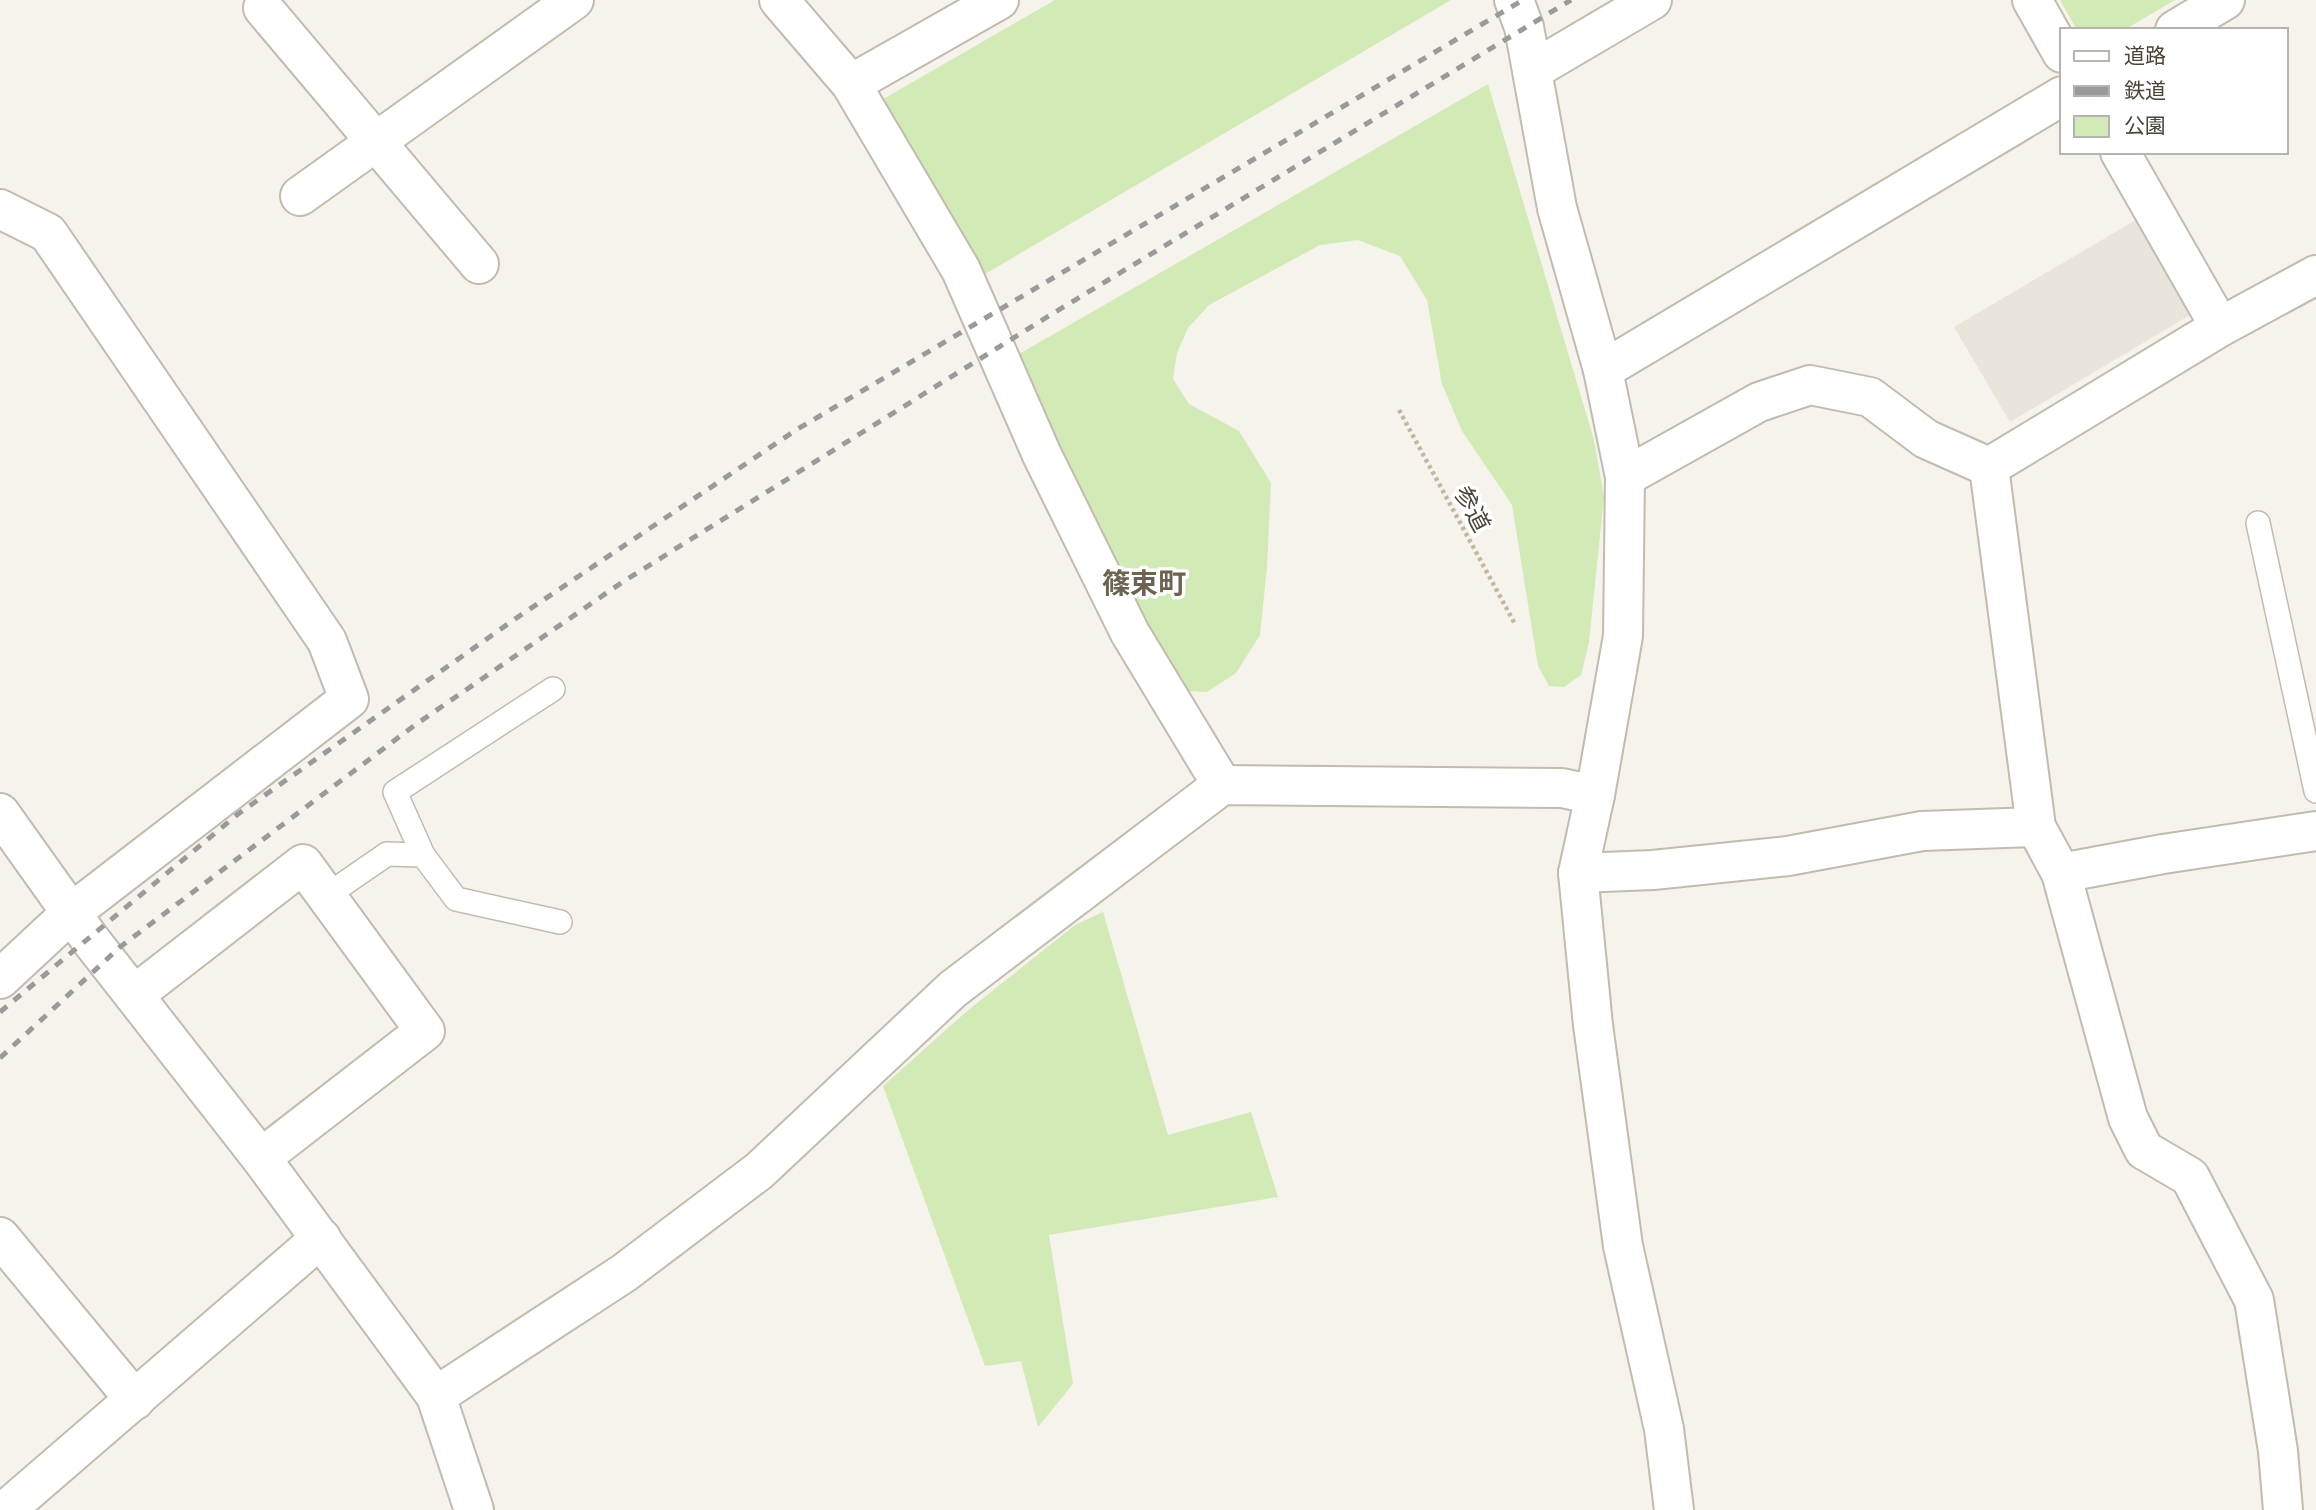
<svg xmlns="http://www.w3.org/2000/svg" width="2316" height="1510" viewBox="0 0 2316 1510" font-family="'IBM Plex Sans','Noto Sans JP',sans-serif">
  <rect width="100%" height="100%" fill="#f6f3ec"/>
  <polygon fill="#eae5da" points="2141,217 2197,311 2010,422 1954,327"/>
  <g fill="#d2eab5">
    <polygon points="1055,0 1451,0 980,277 878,102"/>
    <polygon points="2060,0 2175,0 2124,30 2077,30"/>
    <polygon points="1488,84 1594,440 1604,497 1589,642 1581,675 1564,687 1549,686 1538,666 1512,505 1462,431 1442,384 1427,300 1400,256 1358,240 1320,245 1209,305 1188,328 1177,353 1173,379 1189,404 1239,431 1271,483 1267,567 1260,635 1236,673 1207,692 1187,691 1144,634 1014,357"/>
    <polygon points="1103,912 1168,1135 1251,1112 1278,1197 1049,1235 1073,1384 1038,1427 1021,1361 985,1366 883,1086 967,1011 1075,925"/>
  </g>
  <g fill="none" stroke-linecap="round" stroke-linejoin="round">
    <defs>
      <g id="service">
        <polyline points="2258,523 2316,791"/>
        <polyline points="423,855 395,792 553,689"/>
        <polyline points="326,896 387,854 423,855 456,899 560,922"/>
      </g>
      <g id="minor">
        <polyline points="779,0 851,84 961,270 1042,455 1130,633 1222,785"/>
        <polyline points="1514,0 1524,27 1557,208 1603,370 1625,477 1623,636 1595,795 1578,873 1593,1025 1623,1246 1664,1429 1674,1510"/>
        <polyline points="2032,0 2062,53"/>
        <polyline points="263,8 479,264"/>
        <polyline points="2175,30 2225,0"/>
        <polyline points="1533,70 1652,0"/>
        <polyline points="851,84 999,0"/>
        <polyline points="2120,152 2220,327"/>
        <polyline points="300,196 574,0"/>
        <polyline points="0,209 48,233 327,641 349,699 71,913 0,979"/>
        <polyline points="1603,370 2062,96"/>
        <polyline points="1989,467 2036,827 2061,873 2128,1118 2144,1150 2190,1177 2254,1300 2278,1451 2283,1510"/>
        <polyline points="1989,467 2220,327 2316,275"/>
        <polyline points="1625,477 1759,402 1810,385 1870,397 1926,439 1989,467"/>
        <polyline points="0,813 89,938 261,1158 436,1396 474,1510"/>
        <polyline points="1578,873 1653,870 1788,856 1922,831 2036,827"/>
        <polyline points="2061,873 2163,854 2316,831"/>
        <polyline points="134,995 303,864 425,1031 261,1158"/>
        <polyline points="0,1237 135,1400"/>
        <polyline points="436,1396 624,1273 759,1171 953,989 1222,785 1562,788 1595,795"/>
        <polyline points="6,1510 321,1238"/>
      </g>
    </defs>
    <use href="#service" stroke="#c2bbae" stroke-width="26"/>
    <use href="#minor" stroke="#c2bbae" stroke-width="42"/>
    <polyline stroke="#c4b79f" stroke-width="4.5" stroke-dasharray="3.5 3.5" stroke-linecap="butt" points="1399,410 1515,624"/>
    <use href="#service" stroke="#fff" stroke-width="23"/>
    <use href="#minor" stroke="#fff" stroke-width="38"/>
    <g stroke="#9a9a9a" stroke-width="5" stroke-dasharray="9 9" stroke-linecap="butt">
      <polyline points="0,1012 238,814 515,619 796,430 1523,0"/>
      <polyline points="0,1058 120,947 415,725 624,581 1047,317 1571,0"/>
    </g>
  </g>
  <g text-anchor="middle" stroke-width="7" stroke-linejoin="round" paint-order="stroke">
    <g font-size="24" fill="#4b4439" stroke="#fff">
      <text transform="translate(1472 509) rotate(62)" y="8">参道</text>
    </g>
    <g font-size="28" font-weight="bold" fill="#6e6250" stroke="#fff">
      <text x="1144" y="593">篠束町</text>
    </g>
  </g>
  <rect x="2060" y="28" width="228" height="126" fill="#ffffff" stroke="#b7b4b0" stroke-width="2"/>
  <rect x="2074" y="51" width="35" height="10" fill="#ffffff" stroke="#b7b4b0" stroke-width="2"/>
  <text x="2124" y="63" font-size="21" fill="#4b4439">道路</text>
  <rect x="2074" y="86" width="35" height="10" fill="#9a9a9a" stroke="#b7b4b0" stroke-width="2"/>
  <text x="2124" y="98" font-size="21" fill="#4b4439">鉄道</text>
  <rect x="2074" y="116" width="35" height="21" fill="#d2eab5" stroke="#b7b4b0" stroke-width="2"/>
  <text x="2124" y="133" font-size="21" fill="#4b4439">公園</text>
</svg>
